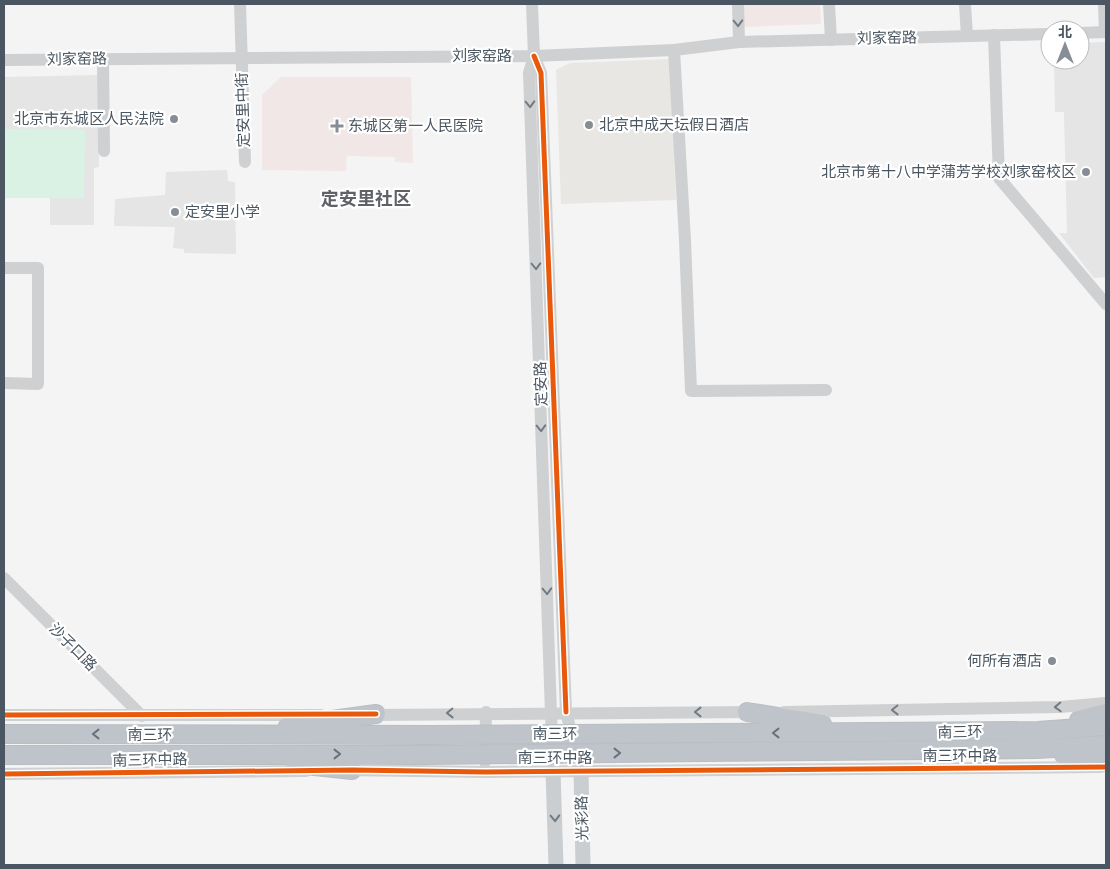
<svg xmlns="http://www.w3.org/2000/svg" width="1110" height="869" viewBox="0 0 1110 869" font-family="'Fira Sans','Noto Sans SC',sans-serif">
  <rect width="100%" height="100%" fill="#f4f4f4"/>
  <polygon fill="#e8e7e3" points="670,59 676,200 561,204 556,70 570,63"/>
  <g fill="#e6e5e6">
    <polygon points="1106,42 1106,277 1094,278 1059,233 1067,233 1064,112 1055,112 1054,60 1080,60 1080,43"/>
    <polygon points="98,75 99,167 94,168 94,225 50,225 50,198 4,198 4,77"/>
    <polygon points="227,170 228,181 235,182 236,254 184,253 184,249 173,248 175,227 114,226 115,199 165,195 166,172"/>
  </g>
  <g fill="#f1e7e6">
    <polygon points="743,4 820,4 821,24 744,27"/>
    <polygon points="281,77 411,77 413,163 395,162 395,157 347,156 346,171 262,170 262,95"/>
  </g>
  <polygon fill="#d9f2e3" points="4,129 85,130 84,198 4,198"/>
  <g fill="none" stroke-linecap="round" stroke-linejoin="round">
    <defs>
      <g id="highway">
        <polyline points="747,712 822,724"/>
        <polyline points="1079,720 1106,713"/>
        <polyline points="288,726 376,714"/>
        <polyline points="707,733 1038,731 1106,726"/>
        <polyline points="4,734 430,735"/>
        <polyline points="707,752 1037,749 1106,745"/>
        <polyline points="4,755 428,755"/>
        <polyline points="1064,755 1106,762"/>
        <polyline points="296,764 352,770"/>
      </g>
    </defs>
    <use href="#highway" stroke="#b9bec3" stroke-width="20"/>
    <g stroke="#ced0d2" stroke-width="12">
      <polyline points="240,4 245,162"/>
      <polyline points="532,4 534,56 529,73 552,743"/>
      <polyline points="738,4 739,42"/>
      <polyline points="829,4 831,40"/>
      <polyline points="965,4 967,36"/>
      <polyline points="1104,4 1105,32"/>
      <polyline points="1080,33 1106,32"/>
      <polyline points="994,35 999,178 1106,304"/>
      <polyline points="674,50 685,240 691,391 826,390"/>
      <polyline points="534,56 541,73 566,712 573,740"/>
      <polyline points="103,58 104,151"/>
      <polyline points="4,60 534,56 674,50 739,42 1050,34"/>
      <polyline points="4,268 38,268 38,384 4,383"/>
      <polyline points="4,578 142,716"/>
      <polyline points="784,712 1060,707 1106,703"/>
      <polyline points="4,715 321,715"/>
      <polyline points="369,715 754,712"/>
      <polyline points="485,762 486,712"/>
      <polyline points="344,770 485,772 1101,767"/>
      <polyline points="4,774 306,771"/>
    </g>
    <g stroke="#caced1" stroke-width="15">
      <polyline points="553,771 556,865"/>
      <polyline points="581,771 583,865"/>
    </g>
    <use href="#highway" stroke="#bec4c9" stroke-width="18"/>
    <defs>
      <g id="highway-bridge">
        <polyline points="430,735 707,733"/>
        <polyline points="428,755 707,752"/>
      </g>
    </defs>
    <use href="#highway-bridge" stroke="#b9bec3" stroke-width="20" stroke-linecap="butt"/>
    <use href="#highway-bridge" stroke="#bec4c9" stroke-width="18"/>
    <defs>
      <g id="cycleway">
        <polyline points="534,56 541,73 566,712"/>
        <polyline points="4,715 376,714"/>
        <polyline points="4,774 352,770 485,772 1106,767"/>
      </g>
    </defs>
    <use href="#cycleway" stroke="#fff" stroke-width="8"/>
    <use href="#cycleway" stroke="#e8590c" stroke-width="5"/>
  </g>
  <defs><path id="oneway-chevron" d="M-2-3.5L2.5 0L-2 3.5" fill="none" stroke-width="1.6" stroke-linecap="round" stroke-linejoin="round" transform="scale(1.25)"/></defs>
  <g stroke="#727b83">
    <use href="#oneway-chevron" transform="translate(738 23) rotate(88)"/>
    <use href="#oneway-chevron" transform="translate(530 104) rotate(88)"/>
    <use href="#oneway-chevron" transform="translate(536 266) rotate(88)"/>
    <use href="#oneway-chevron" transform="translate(541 428) rotate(88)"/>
    <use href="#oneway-chevron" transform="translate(547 591) rotate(88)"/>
    <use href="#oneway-chevron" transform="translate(1058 707) rotate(178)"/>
    <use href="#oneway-chevron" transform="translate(895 710) rotate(179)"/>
    <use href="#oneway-chevron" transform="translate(698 712) rotate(180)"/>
    <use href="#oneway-chevron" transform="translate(450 713) rotate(179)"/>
  </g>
  <g stroke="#67727b">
    <use href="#oneway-chevron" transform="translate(776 733) rotate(180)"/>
    <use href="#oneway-chevron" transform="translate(96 734) rotate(-180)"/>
    <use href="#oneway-chevron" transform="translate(617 753)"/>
    <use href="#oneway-chevron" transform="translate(337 754)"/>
  </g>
  <use stroke="#707a83" href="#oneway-chevron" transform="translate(555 818) rotate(88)"/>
  <g fill="#868d94" stroke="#fff" stroke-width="2">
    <circle cx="174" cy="119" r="5"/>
    <circle cx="589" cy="125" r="5"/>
    <path d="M334.5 118.5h5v5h5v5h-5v5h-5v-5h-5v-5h5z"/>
    <circle cx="1086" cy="172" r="5"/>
    <circle cx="175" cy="212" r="5"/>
    <circle cx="1052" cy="661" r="5"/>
  </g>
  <g text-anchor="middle" stroke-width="4.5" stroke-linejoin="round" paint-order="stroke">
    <g font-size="15" fill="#4a5661" stroke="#fff">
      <text transform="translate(887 38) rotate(-1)" y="5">刘家窑路</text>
      <text x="482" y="61">刘家窑路</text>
      <text transform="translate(77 59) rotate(-1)" y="5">刘家窑路</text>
      <text transform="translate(243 110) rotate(-92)" y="5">定安里中街</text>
      <text transform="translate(541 384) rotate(-92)" y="5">定安路</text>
      <text transform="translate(73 647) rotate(45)" y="5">沙子口路</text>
      <text transform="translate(960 732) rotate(-1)" y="5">南三环</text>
      <text x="555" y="739">南三环</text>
      <text x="150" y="740">南三环</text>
      <text x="960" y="761">南三环中路</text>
      <text x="555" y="763">南三环中路</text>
      <text transform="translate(150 760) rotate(-1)" y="5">南三环中路</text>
      <text transform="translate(582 818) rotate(-91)" y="5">光彩路</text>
    </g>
    <g font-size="15" fill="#4a5661" stroke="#fff" text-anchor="end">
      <text x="164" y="124">北京市东城区人民法院</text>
      <text x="599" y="130" text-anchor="start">北京中成天坛假日酒店</text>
      <text x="348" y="131" text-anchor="start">东城区第一人民医院</text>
      <text x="1076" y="177">北京市第十八中学蒲芳学校刘家窑校区</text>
      <text x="185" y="217" text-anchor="start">定安里小学</text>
      <text x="1042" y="666">何所有酒店</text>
    </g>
    <g font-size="18" font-weight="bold" fill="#5f6368" stroke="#fff">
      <text x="366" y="205">定安里社区</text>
    </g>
  </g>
  <rect width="1110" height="869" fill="none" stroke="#4a5661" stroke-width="10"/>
  <g transform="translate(1065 45)"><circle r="24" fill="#ffffff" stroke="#b7bbc0"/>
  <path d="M0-4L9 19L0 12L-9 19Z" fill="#868d94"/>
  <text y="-8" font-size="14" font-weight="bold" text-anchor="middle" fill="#4a5661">北</text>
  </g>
</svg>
